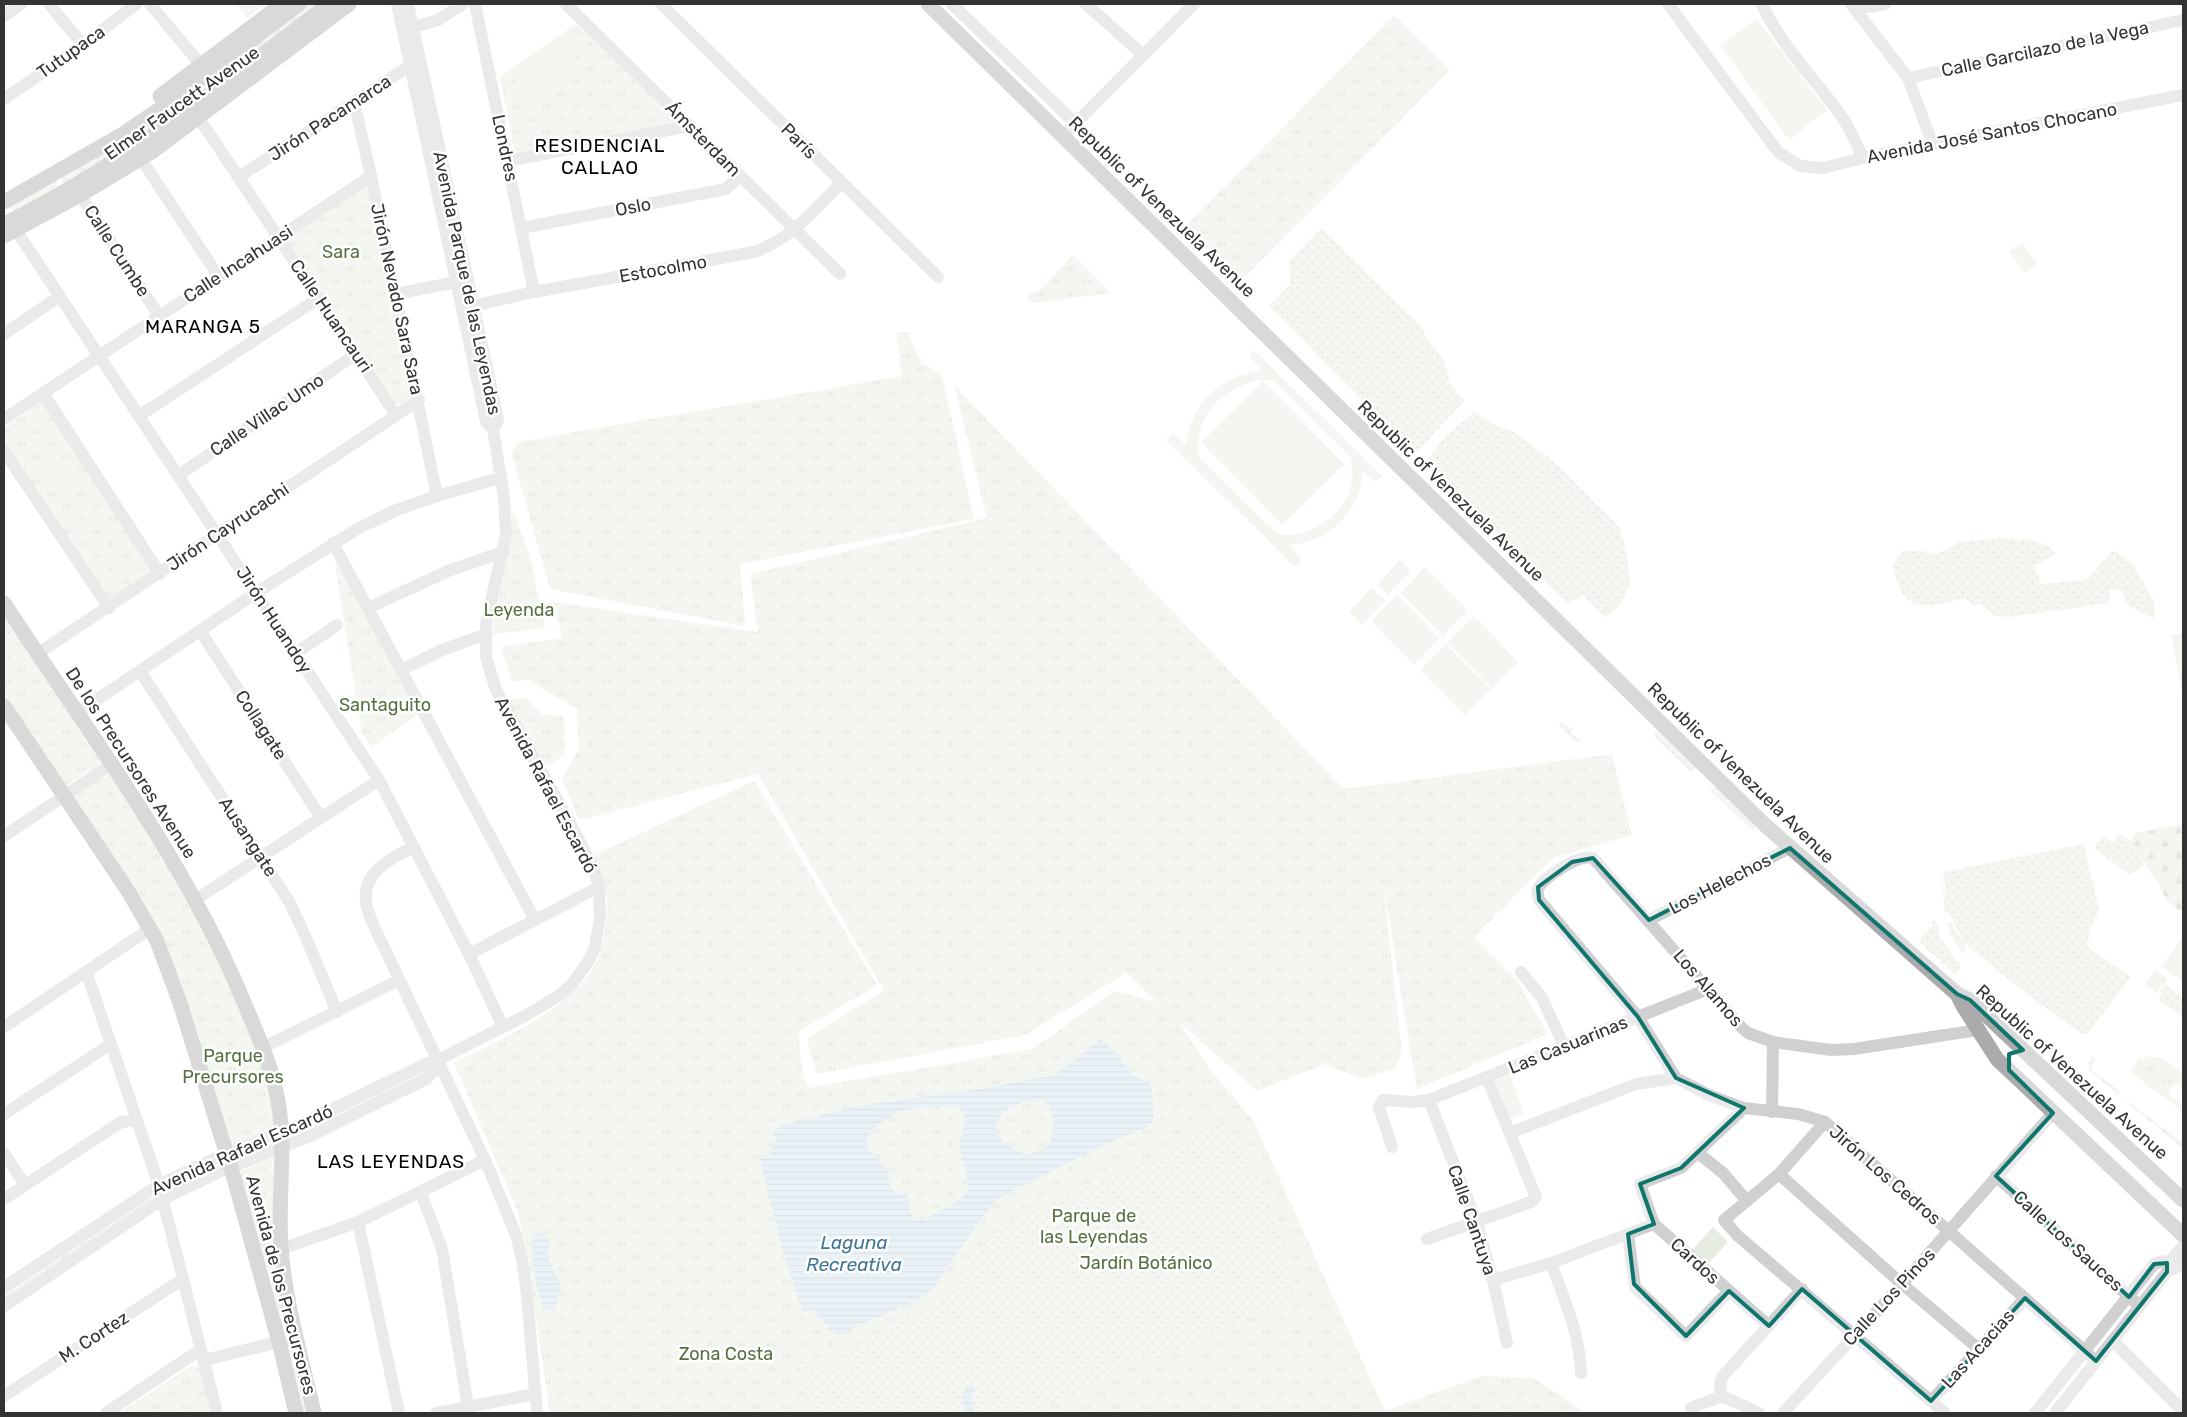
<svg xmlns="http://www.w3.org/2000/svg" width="2187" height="1417" viewBox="0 0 2187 1417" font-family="Rubik,sans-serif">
  <defs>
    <pattern id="grass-tufts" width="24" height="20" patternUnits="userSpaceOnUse" patternTransform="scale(1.25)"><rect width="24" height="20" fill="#e6ecdf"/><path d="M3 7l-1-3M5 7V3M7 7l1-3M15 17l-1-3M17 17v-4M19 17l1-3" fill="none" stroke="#c6cbc0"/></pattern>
    <pattern id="forest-firs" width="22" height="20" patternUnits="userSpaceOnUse" patternTransform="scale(1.25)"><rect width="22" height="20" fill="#e6ecdf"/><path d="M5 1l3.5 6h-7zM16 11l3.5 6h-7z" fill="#c6cbc0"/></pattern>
    <pattern id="garden-dots" width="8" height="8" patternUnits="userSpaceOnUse" patternTransform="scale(1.25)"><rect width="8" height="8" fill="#e6ecdf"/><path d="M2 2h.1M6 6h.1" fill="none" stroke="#c6cbc0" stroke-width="1.8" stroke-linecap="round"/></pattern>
    <pattern id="water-rules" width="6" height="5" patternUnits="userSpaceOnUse" patternTransform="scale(1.25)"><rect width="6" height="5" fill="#cfe2ee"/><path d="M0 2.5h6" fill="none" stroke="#b2c2cd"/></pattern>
  </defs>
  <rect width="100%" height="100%" fill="#fff"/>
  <g fill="url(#grass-tufts)">
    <polygon points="307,4 321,4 138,141 133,134 186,96"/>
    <polygon points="1394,15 1450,70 1240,282 1185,227"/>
    <polygon points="577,23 677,123 515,154 500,77"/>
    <polygon points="118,142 121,149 65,185 61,178"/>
    <polygon points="55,180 59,189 14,213 10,204"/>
    <polygon points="370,183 412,395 401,405 393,402 286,242 287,237"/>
    <polygon points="1073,255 1111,293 1034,303 1028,301 1027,293 1037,293"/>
    <polygon points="908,332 921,363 942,374 974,519 740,564 745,626 550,589 512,454 517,442 902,376 896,333"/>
    <path d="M954,385l389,403 26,-2 243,-32 20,81 -79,23 -79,79 42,42 32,55 -131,55 -34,-207 19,170 -8,17 -33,10 -36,-15 -68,27 -79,-70 32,48 44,53 131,289 96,-35 52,2 54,35h-1037l-26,-173 -7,-31 -63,-146c46,-24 104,-47 136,-90 13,-16 18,-50 17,-70 0,-15 -9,-33 -13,-48l160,-74 123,204 -79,47 5,43 5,13 225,-39 81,-58 43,11 -31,-29 -101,62 -208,39 -10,-35 77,-49 -126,-216 -179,46 -17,-42 17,-29 -2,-41 -25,-13 -23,-15 -17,1 -11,-34 62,-9 -10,-36 205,30 -8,-58 237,-56z"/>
    <polygon points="44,400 155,572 109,601 4,444 4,428"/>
    <polygon points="513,510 529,553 545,628 492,634"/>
    <polygon points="339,561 420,713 372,747 362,733 335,565"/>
    <polygon points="4,608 105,761 64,787 4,695"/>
    <polygon points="525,697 542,714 564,717 565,755 540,770 502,702"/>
    <polygon points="1561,721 1573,730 1571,732 1583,742 1575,742 1558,724"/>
    <polygon points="112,772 193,899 258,1045 271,1092 275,1130 228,1148 159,932 72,798"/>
    <polygon points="2155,970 2167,979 2157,993 2145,984"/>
    <polygon points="2092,1055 2097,1059 2090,1069 2120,1091 2118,1094 2183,1143 2183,1149 2089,1070 2088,1062"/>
    <polygon points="2147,1056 2163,1058 2183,1074 2183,1086 2179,1084 2172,1087 2169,1091 2169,1095 2183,1105 2181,1110 2130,1072 2140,1058 2143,1061"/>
    <polygon points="432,1069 296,1139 296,1134 421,1070"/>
    <polygon points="273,1157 276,1274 309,1413 301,1413 273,1286 236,1173"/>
    <polygon points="150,1197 151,1203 4,1300 4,1293"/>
    <polygon points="191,1366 199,1367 204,1374 213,1413 119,1413"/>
  </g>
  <polygon fill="url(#forest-firs)" points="2183,824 2183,908 2180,911 2166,900 2160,886 2130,842 2135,833"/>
  <g fill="url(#garden-dots)">
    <polygon points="1321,228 1423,328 1426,338 1443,357 1451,385 1465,400 1415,454 1269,306 1290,285 1289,261"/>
    <polygon points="1475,411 1494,425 1514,432 1552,460 1620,528 1627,555 1630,583 1622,602 1606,618 1583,595 1568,604 1426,463 1443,439"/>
    <path d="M2002,538c19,2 42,0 55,16l-22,11 6,19 45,-4 28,-30 20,15 21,40 -1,14 -29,-15 -2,-13 -14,-1 1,13 -100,14 -15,-1 -14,-12 -8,1 -7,-7c-40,9 -65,18 -73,-33l9,-14h20l14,3 16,-7 6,-5z"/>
    <polygon points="1661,727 1698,765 1691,772 1653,735"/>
    <polygon points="1717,787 1756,826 1754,832 1709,789"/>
    <polygon points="2120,834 2130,841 2144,865 2129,875 2094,848 2103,835 2113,843"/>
    <polygon points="2084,844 2099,910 2091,927 2087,946 2131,977 2087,1034 2082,1034 2029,996 1974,951 1963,941 1949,913 1945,913 1942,879 1948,907 1943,872"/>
    <polygon points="1936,920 1941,939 1961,967 1955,974 1918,941 1929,929 1933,928 1932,921"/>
    <polygon points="1947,922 1951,922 1967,949 1963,953 1952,938"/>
    <polygon points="2165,984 2183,998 2183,1018 2158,999 2163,993 2160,990"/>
    <polygon points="1225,1117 1255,1167 1292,1274 1297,1296 1159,1359 1139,1356 1117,1368 1095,1386 1027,1413 809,1413 804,1376 800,1369 800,1356 840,1369 848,1351 892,1327 895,1321 933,1305 1008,1221 1159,1156"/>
  </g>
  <g fill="#e6ecdf" fill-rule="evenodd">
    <polygon points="236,4 266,4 248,18"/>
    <polygon points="1757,19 1827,110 1789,140 1720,45"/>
    <polygon points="561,40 580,65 530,101 512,76"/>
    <polygon points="2022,243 2037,264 2024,272 2009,251"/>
    <path d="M1254,350l128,126 -7,6 -12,-11c-3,41 -33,70 -73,74l12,15 -7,7 -129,-127 7,-7 13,12c7,-44 33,-68 76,-75l-13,-14zM1257,380h12l8,4 73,73c11,37 -17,70 -53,77 -8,1 -16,2 -23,-3l-75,-74c-6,-41 21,-66 58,-77z"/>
    <polygon points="1263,381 1344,464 1282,525 1201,442"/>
    <polygon points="53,451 75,484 57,496 35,463"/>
    <polygon points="1400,560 1411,571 1388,595 1377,584"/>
    <polygon points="1425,567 1468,611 1443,636 1400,593"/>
    <polygon points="1372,588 1385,600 1362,624 1349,612"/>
    <polygon points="1397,595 1440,639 1414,665 1371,621"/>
    <polygon points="1474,616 1518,662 1492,688 1447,642"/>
    <polygon points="2183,633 2183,698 2171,635"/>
    <polygon points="1446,644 1491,689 1465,715 1420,670"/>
    <polygon points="2183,937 2183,979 2182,981 2162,966"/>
    <polygon points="1510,1075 1524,1114 1507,1120 1493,1082"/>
    <polygon points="1713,1227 1728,1242 1706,1266 1691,1251"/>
  </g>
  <g fill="url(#water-rules)" fill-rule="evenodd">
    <path d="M1101,1039l19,18 13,19 15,5 4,10 2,28 -6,8 -45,18 -104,53 -17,19 -50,73 -17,11 -77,34 -11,-6 2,-3 -19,-17 -7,6 -21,-67 -22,-88 2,-5h7l8,-18 -5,-4 11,-8 74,-19 122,-17 76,-14zM1042,1099c12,10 16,37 4,48 -5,4 -13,6 -19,8 -52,-19 -33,-52 15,-56zM948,1106l11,1c12,14 0,26 1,42 1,11 11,33 7,42 -9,16 -30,17 -41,30h-10l-6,-11 -3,-18c-16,7 -20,-8 -18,-21l-22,-24v-10c26,-32 42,-28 81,-31z"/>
    <path d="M540,1233l5,2 4,5 -1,19 13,26 -6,25 -11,-1c-6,-19 -18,-57 -9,-74z"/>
    <polygon points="973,1384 975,1391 970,1402 976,1406 972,1413 968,1413 961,1398 965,1390"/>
  </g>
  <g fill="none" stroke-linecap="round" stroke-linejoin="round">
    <g stroke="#d0d0d0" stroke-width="12">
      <polyline points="49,4 83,45"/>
      <polyline points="150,4 206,71"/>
      <polyline points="397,4 483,407 486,422 493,429"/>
      <polyline points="408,4 495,405 498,420 493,429"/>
      <polyline points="475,4 534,292"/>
      <polyline points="566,4 840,274"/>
      <polyline points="661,4 938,277"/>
      <polyline points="952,4 1076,124"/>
      <polyline points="1086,4 1143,55"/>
      <polyline points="1668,4 1778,152 1800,166 1823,168 1863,158 2183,95"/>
      <path d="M1762,4c17,39 53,75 78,110 10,13 16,30 23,44"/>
      <polyline points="1851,4 1908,78 1933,145"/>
      <polyline points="1855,9 1885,4"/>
      <polyline points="4,16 21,4"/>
      <polyline points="407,29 438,20 463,4"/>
      <polyline points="1908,78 2183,20"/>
      <polyline points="4,99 83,45 136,4"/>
      <polyline points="354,102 371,176 437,496"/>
      <polyline points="199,118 396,415"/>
      <polyline points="1063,136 1194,4"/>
      <polyline points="141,159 219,277"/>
      <polyline points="507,161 689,126"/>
      <polyline points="239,177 417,61"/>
      <polyline points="76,188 159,316"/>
      <polyline points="521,228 726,189 740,176"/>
      <polyline points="16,230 379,780 469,954 503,1027"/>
      <polyline points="395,294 462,281"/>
      <path d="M468,307l66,-15 220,-40c39,-14 59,-41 87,-69"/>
      <polyline points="4,334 60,296"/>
      <polyline points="43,393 160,574"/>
      <polyline points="139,416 319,298"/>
      <polyline points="4,419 371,176"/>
      <polyline points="4,451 109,608"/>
      <polyline points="179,475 356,354"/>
      <polyline points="333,543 535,920"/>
      <polyline points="368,608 448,571 503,552"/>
      <polyline points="201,632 321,818"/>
      <polyline points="296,653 337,625"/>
      <polyline points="37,654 419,400"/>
      <polyline points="401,670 442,650 484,635"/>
      <polyline points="140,671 290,903 307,940 337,1012"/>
      <polyline points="77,713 256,593 357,529 394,511 437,496 500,478"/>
      <polyline points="4,836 112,764"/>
      <path d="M414,847c-23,11 -52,25 -48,56 1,7 4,13 6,19l113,238 31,75 6,24 5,36 10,118"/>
      <polyline points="195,900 379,780"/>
      <polyline points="1649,920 1790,848"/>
      <polyline points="469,954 599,887"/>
      <polyline points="86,971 159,1185 217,1413"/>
      <polyline points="1521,972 1542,998 1564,1046"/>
      <polyline points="4,1027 151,928"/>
      <path d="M1978,1030l-124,19 -23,1 -58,-8 -25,-9 -7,-6 -148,-169c-15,-4 -49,19 -56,32l2,10 99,117 38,61 33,17 35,13 54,6 27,8 271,239"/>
      <polyline points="262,1048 399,980"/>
      <polyline points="1429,1100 1476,1221 1493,1280 1507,1343"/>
      <polyline points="1744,1108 1681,1168 1640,1184 1654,1224 1769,1326"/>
      <polyline points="1772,1112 1773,1042"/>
      <polyline points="4,1114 111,1044"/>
      <polyline points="1825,1122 1779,1174 1724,1220 1738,1236 1945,1413"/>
      <polyline points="1510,1133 1636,1084 1676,1078"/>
      <polyline points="1392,1147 1379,1107 1383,1100 1414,1102 1429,1100 1708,989"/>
      <polyline points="4,1153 25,1185"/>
      <polyline points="1698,1153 1723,1173 1747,1201"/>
      <polyline points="1779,1174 1902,1284 1979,1349"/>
      <polyline points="1996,1176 2135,1302"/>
      <polyline points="421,1193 442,1249 468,1406"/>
      <polyline points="4,1199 121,1122 137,1120"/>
      <polyline points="358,1222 399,1413"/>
      <polyline points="1628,1234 1635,1287 1686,1336 1729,1291"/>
      <polyline points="1427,1239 1531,1202 1536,1197 1487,1078"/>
      <polyline points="281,1249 358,1222 485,1160"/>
      <path d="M1551,1263c13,36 29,71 30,110"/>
      <polyline points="2167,1272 2177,1267 2183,1260"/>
      <polyline points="1493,1280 1551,1263 1654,1224"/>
      <polyline points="4,1287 159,1185 216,1158 293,1128 430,1062 438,1060 525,1016 561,994 572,984 588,962 595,948 600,917 599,887 593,867 567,817 496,690 486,657 486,624 506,534 504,497 493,429"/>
      <polyline points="4,1306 163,1199 221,1171 308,1137 426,1079 436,1069 438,1060"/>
      <polyline points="2113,1341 2183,1411"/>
      <polyline points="204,1360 279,1342"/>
      <polyline points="4,1396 183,1279"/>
      <polyline points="1722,1396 1720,1386 1722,1377 1802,1289"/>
      <polyline points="1931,1401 2025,1298"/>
      <polyline points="1691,1408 1722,1396 1759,1413"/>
      <polyline points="106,1413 201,1349"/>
      <polyline points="436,1413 535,1394"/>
      <polyline points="1783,1413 1902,1284 2053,1113"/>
      <polyline points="2035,1413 2154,1264 2163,1261 2170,1265"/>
      <polyline points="2055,1413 2167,1272 2173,1257 2183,1246"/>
    </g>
    <g stroke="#ababab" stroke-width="15">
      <polyline points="928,4 1766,826 1957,994 1970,1000 2183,1200"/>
      <polyline points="160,96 282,4"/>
      <polyline points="4,202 123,134 163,107 299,4"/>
      <path d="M4,224c118,-58 221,-141 325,-220"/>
      <polyline points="4,236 80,195 153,151 349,4"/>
      <path d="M4,603c84,129 176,249 237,392 13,32 28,63 35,96 12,51 1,105 5,156 4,56 21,112 33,166"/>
      <polyline points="4,706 128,891 157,941 180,1003 234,1178 279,1342 296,1413"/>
      <polyline points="1957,994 1963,1006 1997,1059 2183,1235"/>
    </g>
  </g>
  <path d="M0 0H2187V1417H0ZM1790,848l167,146 13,6 53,50 -14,4v16l44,43 -57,63 133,121 25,-33 13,-1v9l-71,89 -71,-63 -94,103 -129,-112 -33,37 -40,-35 -43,45 -52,-52 -6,-50 26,-10 -14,-40 41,-16 63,-60 -68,-30 -38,-61 -99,-117 -1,-13 34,-25 21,-4 56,62z" fill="#fff" fill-opacity=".55" fill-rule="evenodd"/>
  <path fill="none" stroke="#0f766e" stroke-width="4" stroke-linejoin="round" d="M1790,848l167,146 13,6 53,50 -14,4v16l44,43 -57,63 133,121 25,-33 13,-1v9l-71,89 -71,-63 -94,103 -129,-112 -33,37 -40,-35 -43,45 -52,-52 -6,-50 26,-10 -14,-40 41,-16 63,-60 -68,-30 -38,-61 -99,-117 -1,-13 34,-25 21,-4 56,62z"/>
  <g text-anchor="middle" stroke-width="5" stroke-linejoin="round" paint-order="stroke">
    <g font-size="18" fill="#333" stroke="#fff">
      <text transform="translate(2045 49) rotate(-12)" y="6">Calle Garcilazo de la Vega</text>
      <text transform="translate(71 52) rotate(-35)" y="6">Tutupaca</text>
      <text transform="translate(182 103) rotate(-35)" y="6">Elmer Faucett Avenue</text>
      <text transform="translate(330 118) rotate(-33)" y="6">Jirón Pacamarca</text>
      <text transform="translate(1992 133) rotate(-11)" y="6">Avenida José Santos Chocano</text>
      <text transform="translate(703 139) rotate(45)" y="6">Ámsterdam</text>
      <text transform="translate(799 141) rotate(45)" y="6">París</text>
      <text transform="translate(505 148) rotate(78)" y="6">Londres</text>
      <text transform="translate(633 207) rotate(-11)" y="6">Oslo</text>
      <text transform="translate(1162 207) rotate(44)" y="6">Republic of Venezuela Avenue</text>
      <text transform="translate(117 251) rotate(57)" y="6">Calle Cumbe</text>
      <text transform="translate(238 264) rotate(-33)" y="6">Calle Incahuasi</text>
      <text transform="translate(663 269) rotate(-10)" y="6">Estocolmo</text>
      <text transform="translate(467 283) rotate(78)" y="6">Avenida Parque de las Leyendas</text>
      <text transform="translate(397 299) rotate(78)" y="6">Jirón Nevado Sara Sara</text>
      <text transform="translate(331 316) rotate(56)" y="6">Calle Huancauri</text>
      <text transform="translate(267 415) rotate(-34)" y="6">Calle Villac Umo</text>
      <text transform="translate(1451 491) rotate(44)" y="6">Republic of Venezuela Avenue</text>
      <text transform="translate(228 527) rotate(-34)" y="6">Jirón Cayrucachi</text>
      <text transform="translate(274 620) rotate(57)" y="6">Jirón Huandoy</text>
      <text transform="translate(261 725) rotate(57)" y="6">Collagate</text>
      <text transform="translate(131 763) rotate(57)" y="6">De los Precursores Avenue</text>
      <text transform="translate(1741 773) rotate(44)" y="6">Republic of Venezuela Avenue</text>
      <text transform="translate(546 785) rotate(62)" y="6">Avenida Rafael Escardó</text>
      <text transform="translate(248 837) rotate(57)" y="6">Ausangate</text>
      <text transform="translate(1720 884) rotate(-27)" y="6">Los Helechos</text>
      <text transform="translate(1708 988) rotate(49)" y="6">Los Alamos</text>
      <text transform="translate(1568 1045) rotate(-22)" y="6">Las Casuarinas</text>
      <text transform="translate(2072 1072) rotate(42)" y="6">Republic of Venezuela Avenue</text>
      <text transform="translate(242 1150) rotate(-24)" y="6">Avenida Rafael Escardó</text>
      <text transform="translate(1885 1175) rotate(41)" y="6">Jirón Los Cedros</text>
      <text transform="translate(1472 1220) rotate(71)" y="6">Calle Cantuya</text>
      <text transform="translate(2068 1241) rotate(42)" y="6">Calle Los Sauces</text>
      <text transform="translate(1695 1261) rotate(42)" y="6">Cardos</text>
      <text transform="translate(281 1285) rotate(75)" y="6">Avenida de los Precursores</text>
      <text transform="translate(1889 1297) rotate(-47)" y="6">Calle Los Pinos</text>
      <text transform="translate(94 1337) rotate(-33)" y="6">M. Cortez</text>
      <text transform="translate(1978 1349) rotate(-48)" y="6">Las Acacias</text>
    </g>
    <g font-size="18" fill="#56703f" stroke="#fff">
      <text x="341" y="258">Sara</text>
      <text x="519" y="616">Leyenda</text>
      <text x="385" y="711">Santaguito</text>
      <text x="233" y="1062">Parque<tspan x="233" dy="21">Precursores</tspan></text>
      <text x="1094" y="1222">Parque de<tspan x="1094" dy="21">las Leyendas</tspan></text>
      <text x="1146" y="1269">Jardín Botánico</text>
      <text x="726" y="1360">Zona Costa</text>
    </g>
    <g font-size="19" letter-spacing="1" fill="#000" stroke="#fff">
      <text x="600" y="152">RESIDENCIAL<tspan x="600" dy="22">CALLAO</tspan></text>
      <text x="203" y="333">MARANGA 5</text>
      <text x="391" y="1168">LAS LEYENDAS</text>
    </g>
    <g font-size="19" font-style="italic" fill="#3f7597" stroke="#fff">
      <text x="854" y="1249">Laguna<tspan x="854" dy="22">Recreativa</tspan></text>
    </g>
  </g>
  <rect width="2187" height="1417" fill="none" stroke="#333333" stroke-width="10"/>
</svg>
